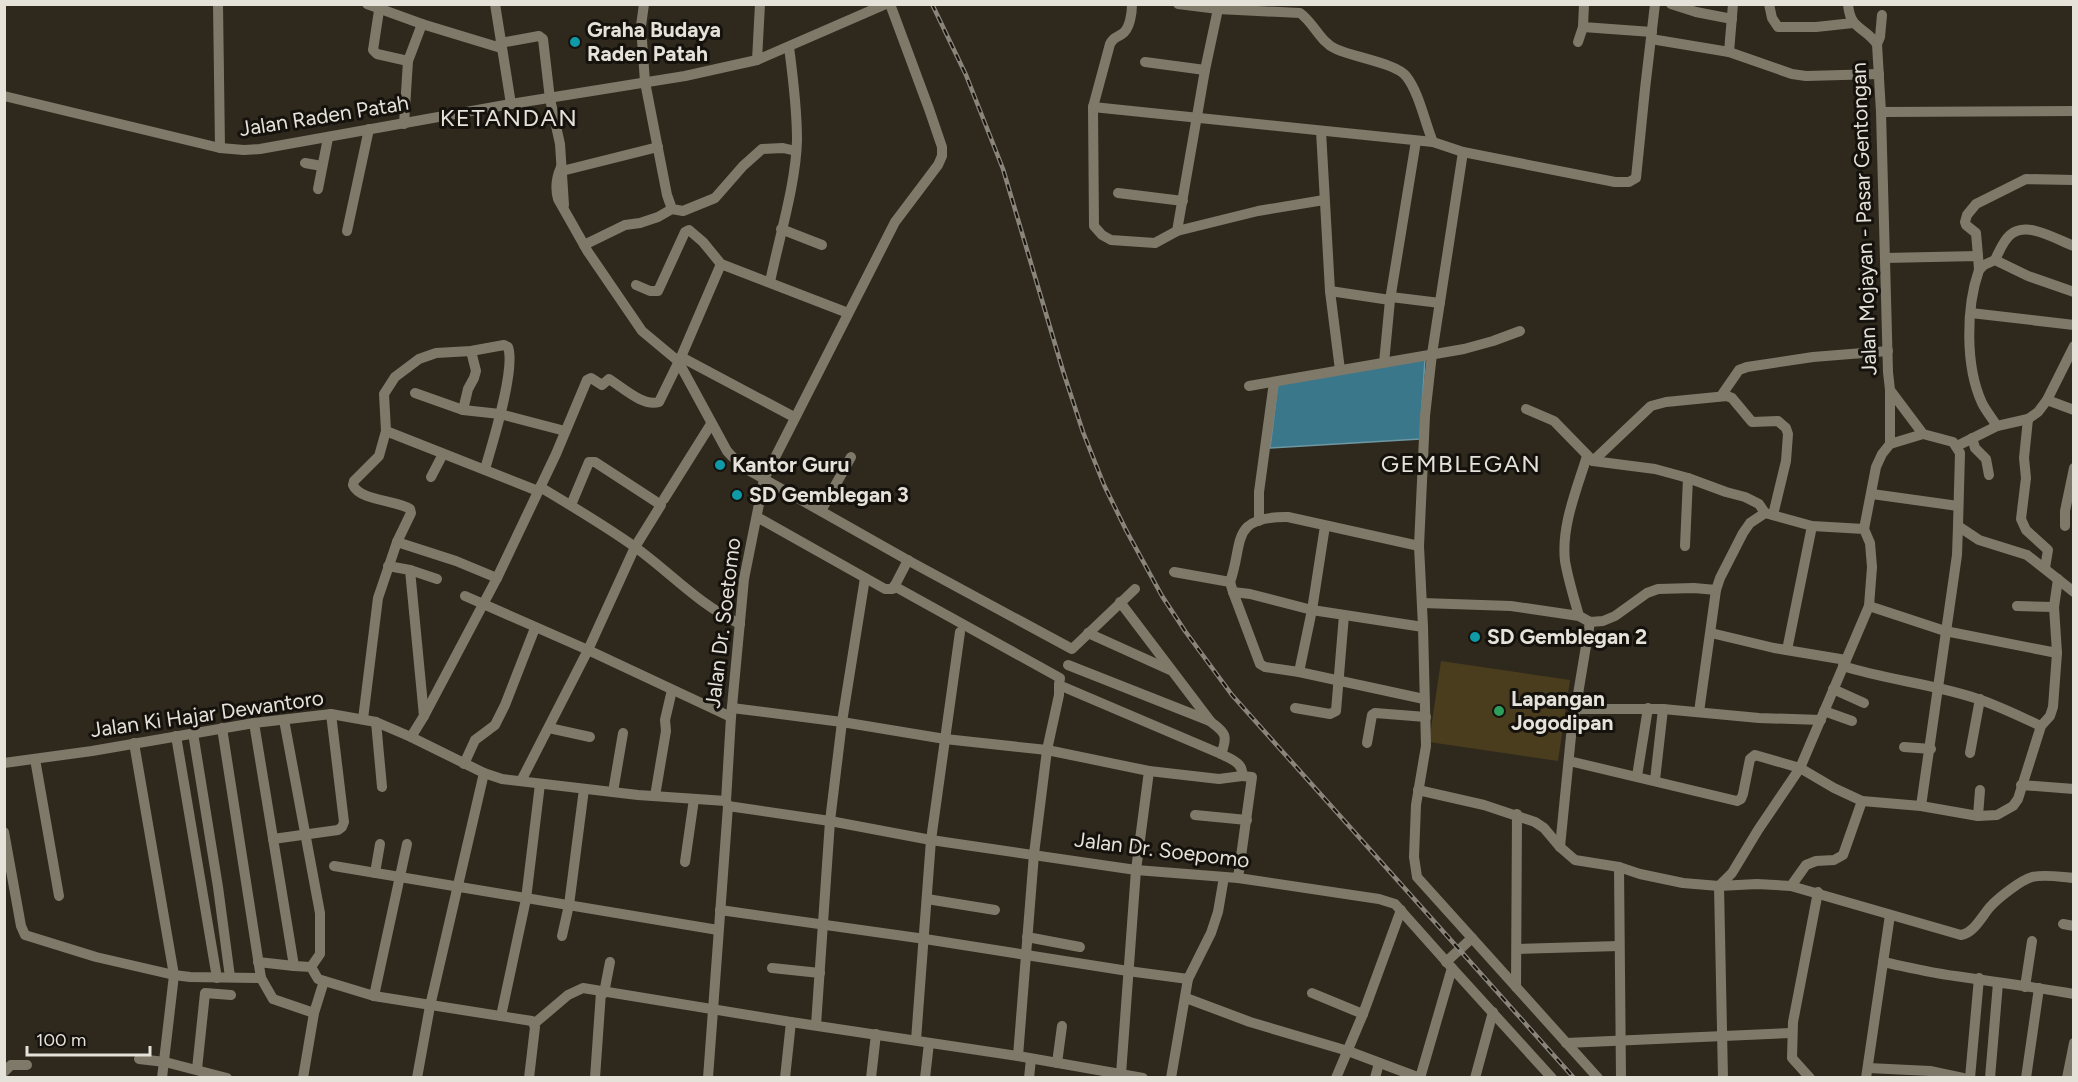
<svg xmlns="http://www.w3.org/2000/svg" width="2078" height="1082" viewBox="0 0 2078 1082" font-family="Figtree,sans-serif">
  <rect width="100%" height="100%" fill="#2f291d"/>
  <polygon fill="#4a3d1e" points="1441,661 1570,680 1558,761 1429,742"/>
  <polygon fill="#3a778a" stroke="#6d97a2" stroke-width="1.5" points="1425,359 1420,439 1270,448 1278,382"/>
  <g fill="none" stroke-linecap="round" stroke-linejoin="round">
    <g stroke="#7f796a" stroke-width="10">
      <polyline points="218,4 220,148"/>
      <polyline points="367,4 422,24 501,48"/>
      <polyline points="380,4 373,50 377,54 408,61"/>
      <polyline points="495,4 511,104"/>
      <polyline points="644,4 641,26 645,82 667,195 672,209 683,211 715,198 743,166 762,149 783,148 796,151"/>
      <polyline points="890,4 929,109 942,147 942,156 938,165 895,222 764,479 911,562 1072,649 1135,589"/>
      <path d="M1132,4c0,9 -2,25 -10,30 -6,4 -9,3 -12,10l-17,63 1,119 8,9 9,5 44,3 22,-12 28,-161 13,-61"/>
      <path d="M1178,4l40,5 82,4c14,10 20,29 36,36 17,8 59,14 70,27 13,16 19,47 27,66l30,10 152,30h14l7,-4 9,-89 10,-85"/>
      <polyline points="1584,4 1583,27 1652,32"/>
      <polyline points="1671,4 1696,12 1732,19"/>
      <polyline points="1769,4 1772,18 1778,27 1816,27 1853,23"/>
      <path d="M1848,4c2,26 16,22 29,40l4,68 7,260 2,18 33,44 30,8 7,11 -2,73 21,14 48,15 47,37"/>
      <polyline points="1651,39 1729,52 1733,4"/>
      <polyline points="1578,42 1583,27"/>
      <polyline points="500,43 539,36 543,39 550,99 560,144 564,205"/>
      <polyline points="1877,44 1880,37 1882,15"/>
      <polyline points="1729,52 1792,74 1806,76 1879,74"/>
      <polyline points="757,60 760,4"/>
      <polyline points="1145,62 1205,70"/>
      <polyline points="4,96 220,148 244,150 260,149 511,104 685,76 757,60 886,4"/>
      <polyline points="1093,107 1433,142"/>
      <polyline points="1881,112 2074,111"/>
      <polyline points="404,124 408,61 422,24"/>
      <polyline points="1321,131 1330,291 1340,370"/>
      <polyline points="305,163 322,166"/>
      <path d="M561,167c-5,11 -6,21 -3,32l30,53 54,79 36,30 49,90 14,15 23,13 -20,100 -13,138 -5,84 2,5 -20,272"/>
      <polyline points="562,171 658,147"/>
      <polyline points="318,189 328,138"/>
      <polyline points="1118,193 1183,201"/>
      <polyline points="781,229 822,245"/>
      <polyline points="347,231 369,129"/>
      <polyline points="1177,231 1258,211 1324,200"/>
      <polyline points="584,245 625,225 640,223 658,217 672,209"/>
      <polyline points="1978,256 1976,233 1966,225 1965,222 1967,215 1976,204 2026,179 2074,180"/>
      <polyline points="1885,258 1978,256 1979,270 1984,265 1995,260 2028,276 2074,292"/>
      <path d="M1995,260c4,-8 8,-19 15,-25 17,-15 47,5 64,11"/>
      <path d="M1979,270c-13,37 -14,96 3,133 4,8 10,15 15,23"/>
      <path d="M770,282c9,-44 26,-98 27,-142 0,-31 -4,-63 -8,-93"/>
      <polyline points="636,285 650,291 658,291 685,232 689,230 703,242 721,264 848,313"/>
      <polyline points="1330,291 1390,300"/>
      <polyline points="1391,297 1440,303"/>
      <polyline points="1971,313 2074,325"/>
      <polyline points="681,357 794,417"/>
      <polyline points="1384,363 1390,300 1416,141"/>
      <polyline points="1249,386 1464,349 1493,341 1520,331"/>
      <polyline points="1890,391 1890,444"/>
      <polyline points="415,393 463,410 500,414 565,431"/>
      <polyline points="1721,396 1739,370 1747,367 1813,357 1888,351"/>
      <polyline points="2047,400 2074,410"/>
      <polyline points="1526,409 1554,421 1593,461 1655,469 1688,478 1726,492 1745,497 1759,504 1765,513"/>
      <polyline points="463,410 468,389 474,378 476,371 471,351"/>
      <polyline points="2028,419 2024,458 2026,478 2021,519 2026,530 2048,550 2045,568"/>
      <polyline points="386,431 538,491"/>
      <polyline points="1972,438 1975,448 1986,459 1989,475"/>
      <polyline points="1957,446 1997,426 2028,419 2038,412 2047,400 2074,346"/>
      <polyline points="1593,461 1651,406 1666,402 1727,396 1732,398 1752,422 1778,421 1786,428 1788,434 1786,461 1773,515"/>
      <polyline points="431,477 443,454"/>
      <path d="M540,487c32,19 64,38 95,60 36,26 63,57 105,77"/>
      <polyline points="1872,494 1958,506"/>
      <polyline points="664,499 711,424"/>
      <polyline points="821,511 851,457"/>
      <polyline points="757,517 885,589 893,589 908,560"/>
      <polyline points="1259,521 1259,492 1274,382"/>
      <polyline points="2065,526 2065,511 2074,468"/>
      <polyline points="397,542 456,561 497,578"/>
      <polyline points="1685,546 1688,478"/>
      <polyline points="388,566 410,570 424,716"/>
      <polyline points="410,570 437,579"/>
      <polyline points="1174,572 1230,582 1233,592 1250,594 1312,610 1423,627 1426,746 1416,805 1414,857 1417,877 1598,1078"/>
      <path d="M1230,582c14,-39 -1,-66 58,-65l131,29"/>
      <path d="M894,586l166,92 -1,7 162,69c10,5 23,9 21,22l10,1 -14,101"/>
      <polyline points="1233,592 1260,664 1265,667 1299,672 1424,699"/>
      <polyline points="465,596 588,650 731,717"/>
      <path d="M1120,602l91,120c15,11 17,14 10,32"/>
      <polyline points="1422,603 1511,606 1579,616 1590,622 1603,621 1615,616 1647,593 1658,589 1694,588 1716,590 1720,578 1743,533 1750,523 1765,513 1812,526 1864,529"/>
      <polyline points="1869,606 1945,631 2057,653"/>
      <polyline points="2017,606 2054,607"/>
      <path d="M1579,616c-5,-18 -11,-37 -14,-55 -4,-35 12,-72 22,-105"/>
      <polyline points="1423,627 1419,546 1425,416 1432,354 1463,152"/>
      <polyline points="1088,633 1170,670"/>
      <polyline points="1711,633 1774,648 1846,660"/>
      <polyline points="1787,650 1812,526"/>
      <polyline points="1068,665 1210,721"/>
      <path d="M1843,666c44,14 91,18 135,33 21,7 43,18 63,27"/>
      <polyline points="1299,672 1312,610 1325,526"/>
      <polyline points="1833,689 1864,703"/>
      <polyline points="732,708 842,722 945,739 1047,750 1149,771 1219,779 1242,776"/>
      <polyline points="1295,708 1330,714 1336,711 1344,615"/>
      <polyline points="1577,709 1663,709 1759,718 1821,720"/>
      <polyline points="1824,711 1852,721"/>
      <polyline points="1699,712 1716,590"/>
      <path d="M363,719l15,-121 19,-56 14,-29 -1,-4c-14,-9 -50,-8 -57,-24l1,-4 25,-25 7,-25 -2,-37 11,-17 24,-18 17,-6 35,-2 33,-6 4,2c8,22 -16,98 -23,122"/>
      <polyline points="284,720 320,913 320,954 311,967"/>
      <polyline points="376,722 382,787"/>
      <polyline points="254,723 294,966 311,967 318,979 374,996 532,1021 535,1027 529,1078"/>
      <polyline points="222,728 261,978 273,999 314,1013"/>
      <polyline points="549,728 590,737"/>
      <polyline points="193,733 218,887 230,977"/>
      <polyline points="176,736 217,978"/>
      <path d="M411,737l13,-21 73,-138 59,-124 31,-74 4,-2 11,7 7,-6c13,8 34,28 50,23l22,-45 40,-93"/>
      <polyline points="134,743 174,975 162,1078"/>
      <polyline points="1367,743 1372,715 1375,713 1426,717"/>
      <polyline points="1904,747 1931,749"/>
      <polyline points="1970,753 1980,699"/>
      <polyline points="35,759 59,896"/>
      <polyline points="1569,761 1737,801 1741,799 1743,794 1750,759 1755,755 1800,768 1834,788 1862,801 1921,806 1978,816 1997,815 2013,806 2018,799 2041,726 2050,716 2053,707 2057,653 2054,607 2058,579"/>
      <polyline points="4,763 92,751 254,723 331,714 376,722 411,737 484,773 502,779 638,795 726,801"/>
      <polyline points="464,764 475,740 495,725 505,705 535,628"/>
      <polyline points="1637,776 1648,708"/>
      <polyline points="1655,780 1663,709"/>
      <polyline points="521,781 588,650 635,547 661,505 595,462 589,462 571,505"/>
      <polyline points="2021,785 2074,789"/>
      <path d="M1418,790l66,15 51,17 9,6 16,19 15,13 44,7 21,7 43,9 36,3 38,-2 34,2 170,49c13,-2 21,-19 29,-28 8,-9 31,-27 42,-30 13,-3 28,0 42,1"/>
      <polyline points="613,792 623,733"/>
      <polyline points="655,796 666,731 665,720 672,690"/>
      <polyline points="728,806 830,821 931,840 1136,870 1238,878 1379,899 1395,904 1452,968 1420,1078 1348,1051 1250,1022 1186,998"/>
      <polyline points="1921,806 1957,555 1958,526"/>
      <polyline points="1195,815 1247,820"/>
      <polyline points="1978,816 1980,790"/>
      <polyline points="4,832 21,926 25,935 96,957 174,975 190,977 261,978"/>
      <polyline points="273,839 338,830 342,827 344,822 331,714"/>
      <polyline points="1560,847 1571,736 1590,622"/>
      <polyline points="685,862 694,799"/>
      <polyline points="334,866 718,930"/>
      <polyline points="1619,867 1621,1078"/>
      <polyline points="375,873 380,844"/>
      <polyline points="1791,886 1806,865 1816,861 1834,860 1843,855 1862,801"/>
      <polyline points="927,899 995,910"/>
      <polyline points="720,910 925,939 1128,971 1188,979"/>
      <polyline points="2063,924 2074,926"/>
      <polyline points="562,936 569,905 584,789"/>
      <polyline points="1027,937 1080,947"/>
      <polyline points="1517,949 1619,946"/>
      <polyline points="258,962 294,966"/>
      <polyline points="1446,962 1472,938"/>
      <path d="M1883,962c24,5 48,11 72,14 40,6 79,11 119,18"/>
      <polyline points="772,968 820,973"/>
      <polyline points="1452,968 1552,1078"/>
      <polyline points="1516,987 1517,814"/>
      <polyline points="2025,987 2032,941"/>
      <polyline points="604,993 610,962"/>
      <polyline points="1312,993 1363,1014"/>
      <polyline points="374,996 407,844"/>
      <polyline points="501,1016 526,899 540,784"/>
      <polyline points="535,1023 568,995 583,988 791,1022 1018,1056 1143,1078"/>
      <polyline points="816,1025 830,821 842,722 865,578"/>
      <polyline points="916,1040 931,840 960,632"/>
      <polyline points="1566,1043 1791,1033"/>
      <polyline points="1018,1056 1034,854 1047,750 1059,695 1059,685"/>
      <polyline points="139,1059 165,1062 227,1078"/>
      <polyline points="1057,1063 1062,1026"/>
      <polyline points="1868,1068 1930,1071 1963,1078"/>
      <polyline points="197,1069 205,993 231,995"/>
      <polyline points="4,1072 11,1065 27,1065"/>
      <polyline points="1121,1074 1136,870 1149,771"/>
      <polyline points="303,1078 314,1013 324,981"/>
      <polyline points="417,1078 430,1006 484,773"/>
      <polyline points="595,1078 601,992"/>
      <polyline points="785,1078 791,1022"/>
      <polyline points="871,1078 876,1034"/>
      <polyline points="925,1078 929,1043"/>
      <polyline points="1029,1078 1031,1059"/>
      <polyline points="1171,1078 1188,979 1211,933 1218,912 1224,877"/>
      <polyline points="1336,1078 1363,1014 1401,910"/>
      <polyline points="1375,1078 1379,1063"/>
      <polyline points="1475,1078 1493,1012"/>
      <polyline points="1723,1078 1719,886 1732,873 1758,830 1800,768 1869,606 1872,567 1870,543 1864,529 1876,467 1882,454 1890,444 1923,434"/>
      <polyline points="1810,1078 1792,1058 1793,1022 1818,892"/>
      <polyline points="1866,1078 1890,915"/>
      <polyline points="1970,1078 1979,978"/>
      <polyline points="1990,1078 1998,983"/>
      <polyline points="2026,1078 2039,988"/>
      <polyline points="2067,1078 2074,1043"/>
    </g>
    <defs>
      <polyline id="rail" points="932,4 966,75 1003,169 1063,371 1083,432 1104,485 1126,530 1162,596 1185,631 1232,695 1574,1078"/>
    </defs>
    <use href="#rail" stroke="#8a857b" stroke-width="4.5"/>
    <use href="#rail" stroke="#15120d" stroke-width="2" stroke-dasharray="7" stroke-linecap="butt"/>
  </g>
  <g fill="#0f9aa8" stroke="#15120d" stroke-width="2">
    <circle cx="575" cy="42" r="6"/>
    <circle cx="720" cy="465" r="6"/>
    <circle cx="737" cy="495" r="6"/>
    <circle cx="1475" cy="637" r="6"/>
  </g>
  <circle fill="#2e9e5b" stroke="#15120d" stroke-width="2" cx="1499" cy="711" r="6"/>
  <g text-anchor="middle" stroke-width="6" stroke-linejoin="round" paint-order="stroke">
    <g font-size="21" font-weight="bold" fill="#e5e2da" stroke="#15120d" text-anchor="start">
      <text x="587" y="37">Graha Budaya<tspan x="587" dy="24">Raden Patah</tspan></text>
      <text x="732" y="472">Kantor Guru</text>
      <text x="749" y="502">SD Gemblegan 3</text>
      <text x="1487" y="644">SD Gemblegan 2</text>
      <text x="1511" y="706">Lapangan<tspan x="1511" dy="24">Jogodipan</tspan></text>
    </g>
    <g font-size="21" fill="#e5e2da" stroke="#15120d">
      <text transform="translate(324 116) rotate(-9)" y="7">Jalan Raden Patah</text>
      <text transform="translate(1864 219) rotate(-92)" y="7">Jalan Mojayan - Pasar Gentongan</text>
      <text transform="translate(723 623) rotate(-83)" y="7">Jalan Dr. Soetomo</text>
      <text transform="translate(207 714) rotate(-8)" y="7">Jalan Ki Hajar Dewantoro</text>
      <text transform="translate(1162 850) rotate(7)" y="7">Jalan Dr. Soepomo</text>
    </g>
    <g font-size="24" letter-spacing="1.5" fill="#e5e2da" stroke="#15120d">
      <text x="509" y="126">KETANDAN</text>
      <text x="1461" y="472">GEMBLEGAN</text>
    </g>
  </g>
  <rect width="2078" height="1082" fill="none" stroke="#e5e2da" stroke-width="12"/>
  <path d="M27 1046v9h123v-9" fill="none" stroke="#e5e2da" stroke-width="3"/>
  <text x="36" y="1046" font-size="18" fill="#e5e2da" stroke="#15120d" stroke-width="4.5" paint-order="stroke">100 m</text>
</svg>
